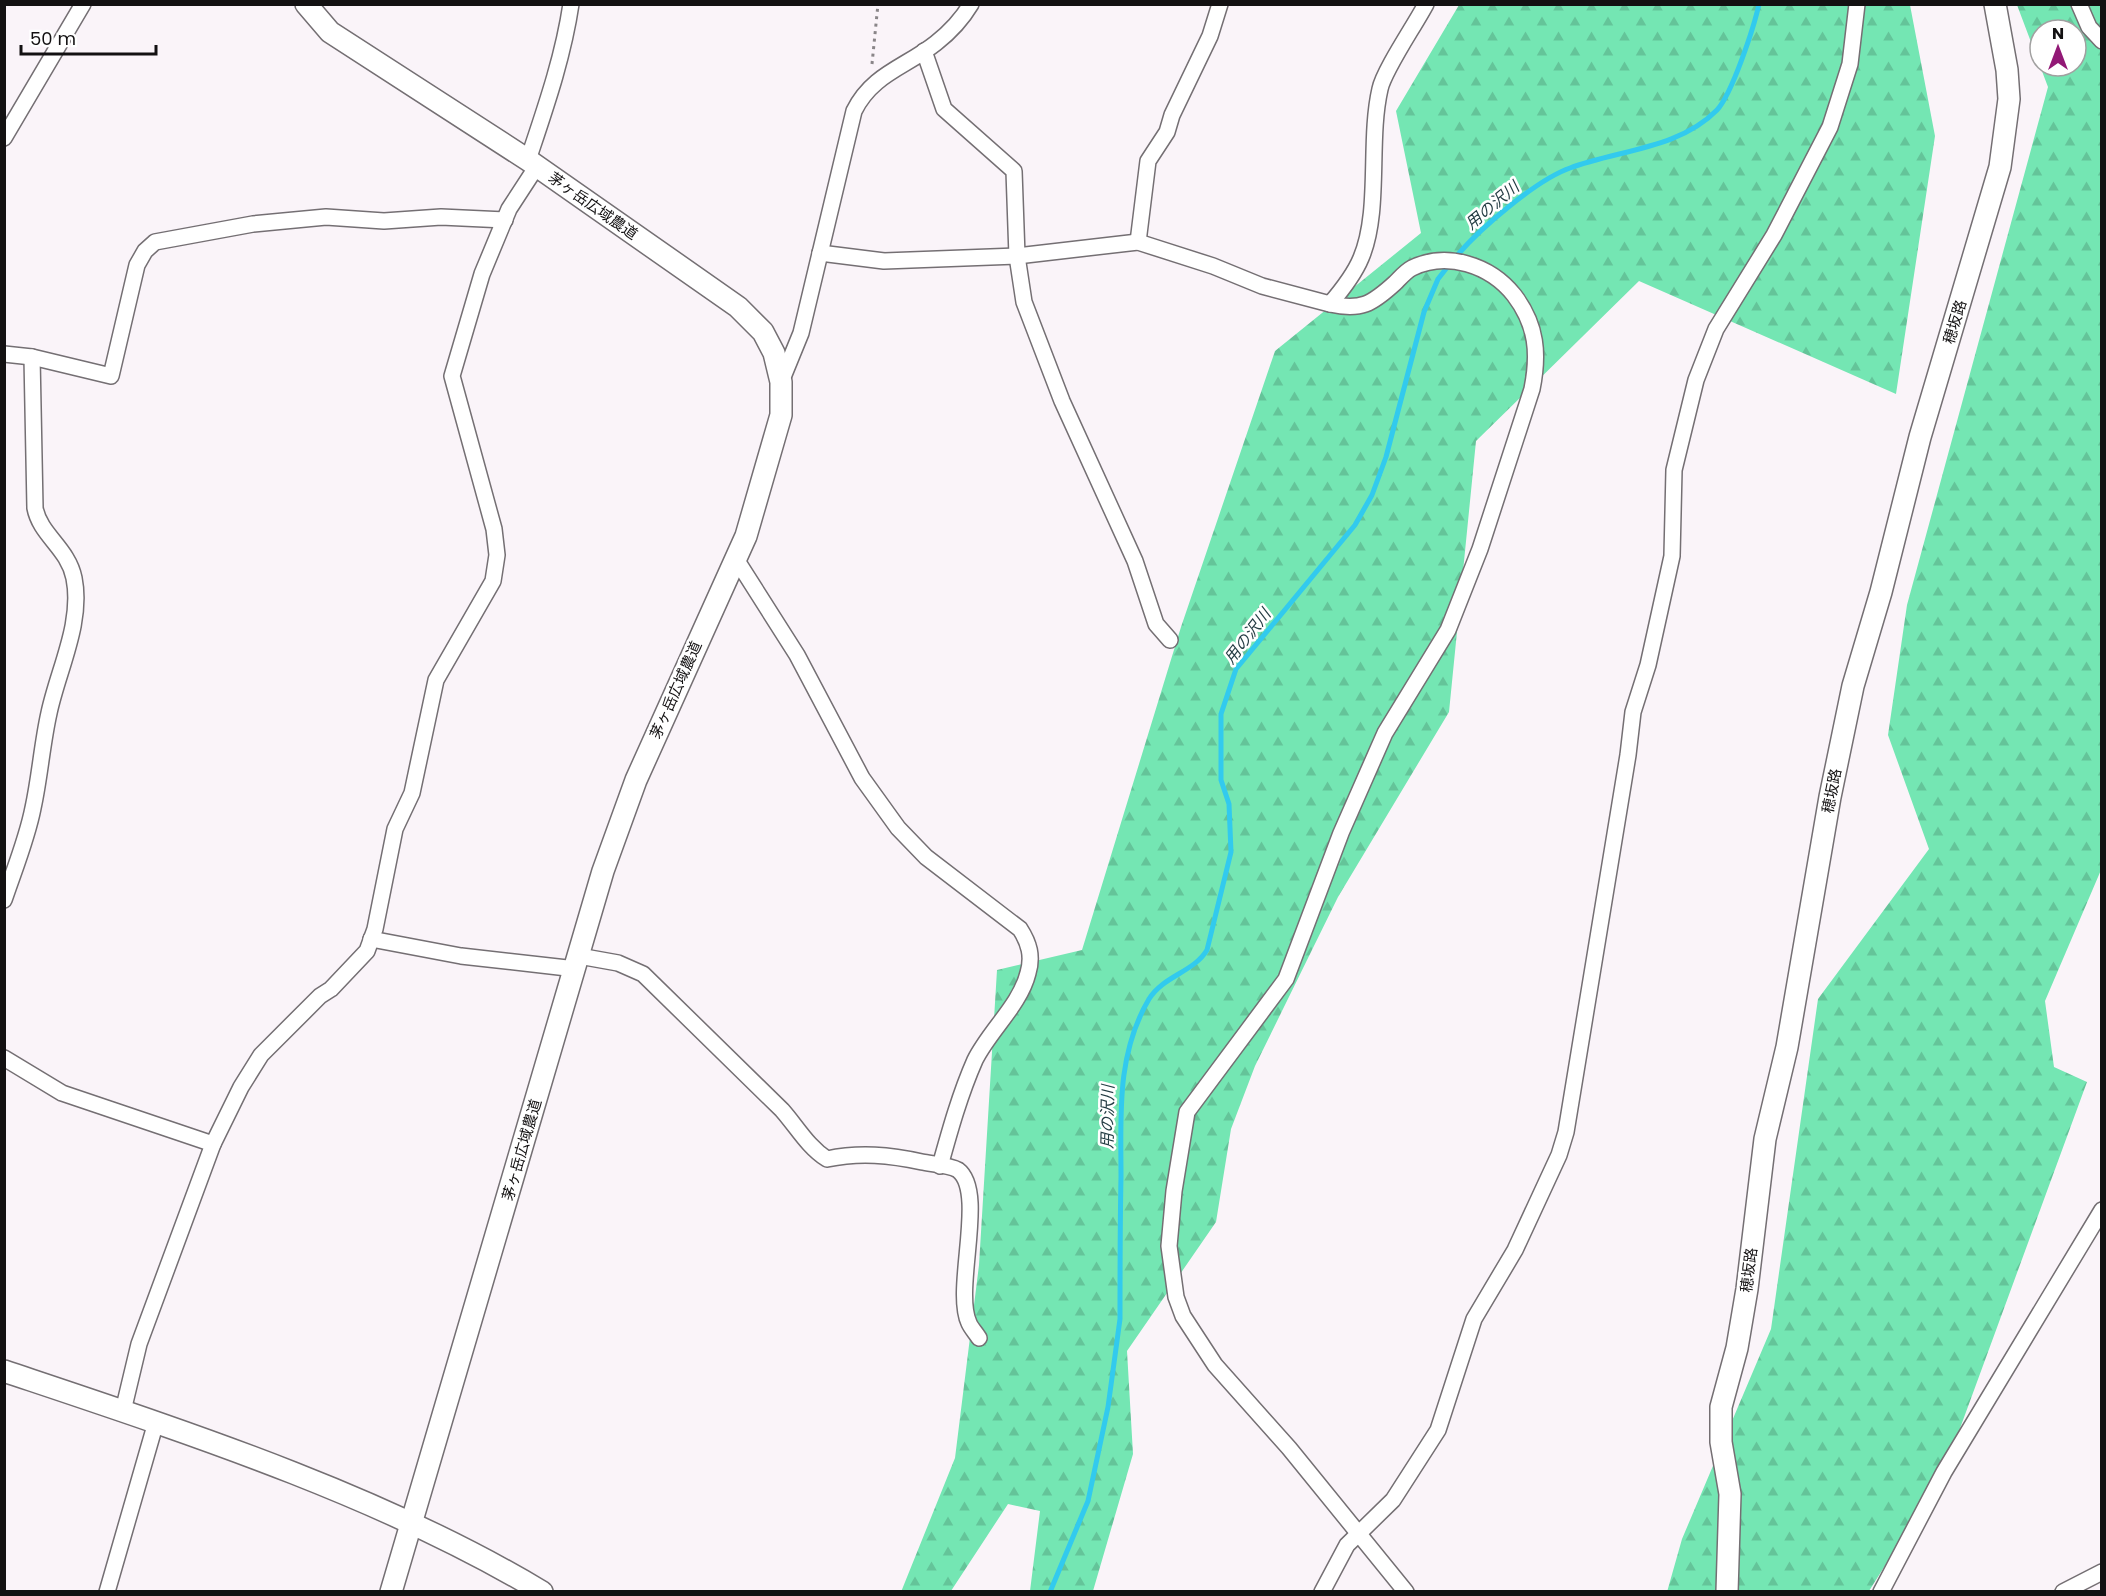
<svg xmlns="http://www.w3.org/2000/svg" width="2106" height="1596" viewBox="0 0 2106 1596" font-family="Poppins,'Noto Sans JP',sans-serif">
  <defs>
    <pattern id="forest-firs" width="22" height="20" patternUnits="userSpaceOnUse" patternTransform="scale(1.5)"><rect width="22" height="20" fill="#74e6b3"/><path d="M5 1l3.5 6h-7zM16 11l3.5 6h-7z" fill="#64c499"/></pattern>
  </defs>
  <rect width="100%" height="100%" fill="#faf4f9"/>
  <g fill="url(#forest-firs)" fill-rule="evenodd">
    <polygon points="1459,5 1910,5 1935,136 1896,394 1639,281 1476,441 1449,712 1338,897 1255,1066 1231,1129 1216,1222 1127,1351 1133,1454 1093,1591 1030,1591 1040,1511 1008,1504 951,1591 901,1592 955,1458 979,1265 997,970 1082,950 1181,627 1275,351 1421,233 1396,111"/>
    <path d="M2017,5h84v865l-56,131 9,66 33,15 -143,390 -75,119 -202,1 15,-53 89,-210 47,-330 111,-150 -41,-114 19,-130 141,-518zM2040,30h36v36h-36z"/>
  </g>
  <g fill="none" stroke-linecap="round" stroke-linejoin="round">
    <g stroke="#32caee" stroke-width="5">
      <path d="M1455,258c23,-28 81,-78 115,-90 48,-18 109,-19 147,-58 15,-16 37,-83 42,-106"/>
      <path d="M1050,1592l38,-91 20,-94 12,-88c0,-47 0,-94 1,-142 0,-61 -5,-122 28,-178 14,-23 45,-27 58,-49l24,-98 -2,-48 -8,-24v-66l15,-45 119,-144 17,-30 14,-38 38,-145 14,-33 11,-14"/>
    </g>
    <defs>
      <g id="street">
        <polyline points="2079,4 2089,27 2102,41"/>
        <polyline points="924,51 944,109 1014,171 1017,256 1024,302 1062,401 1135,561 1156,624 1170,640"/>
        <polyline points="4,138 83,4"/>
        <path d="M528,160c17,-51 35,-102 43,-156"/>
        <polyline points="1138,242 1148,161 1167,132 1172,115 1210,36 1220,4"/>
        <path d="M820,253l64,8 133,-5 121,-14 75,24 49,20 68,18c12,-14 24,-29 31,-46 20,-47 7,-117 19,-169 4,-19 35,-64 46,-85"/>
        <path d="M1330,304c31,7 42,0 65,-21 5,-5 11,-12 17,-15 35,-17 78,-3 102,27 23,30 25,59 18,94l-52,160 -32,81 -63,103 -44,100 -55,146 -99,133 -13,79 -5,55 7,51 7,19 32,49 74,83 117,144"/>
        <polyline points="4,354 32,357 111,376 137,265 145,251 155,242 253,224 326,217 384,221 441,217 505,220"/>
        <path d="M781,382l20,-49 53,-222c18,-37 52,-44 82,-68 14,-11 26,-24 35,-39"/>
        <path d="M736,559l61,96 65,123 36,50 28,29 94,72c9,14 13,27 8,44 -8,32 -38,57 -53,87 -15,34 -25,70 -35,106"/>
        <path d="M4,900c10,-30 23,-61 29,-92 7,-32 9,-64 16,-95 9,-43 34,-90 25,-135 -6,-30 -34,-43 -39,-70l-3,-151"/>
        <polyline points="371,939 461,956 576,969"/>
        <path d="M579,956l39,7 25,11 139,136c15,17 26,37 45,49 33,-7 63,-4 95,3 10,2 28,3 36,8 29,22 -5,119 11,153 2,5 7,10 10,15"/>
        <polyline points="4,1058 62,1093 213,1144"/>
        <polyline points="123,1411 139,1344 213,1144 241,1087 261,1055 320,996 331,989 367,951 375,929 395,829 412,793 436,680 493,581 497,555 494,529 452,376 482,274 509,209 537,166"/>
        <polyline points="107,1592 156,1422"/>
        <polyline points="1322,1592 1347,1545 1393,1500 1438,1430 1474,1319 1515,1250 1559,1155 1566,1132 1628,755 1633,712 1648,665 1672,556 1674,470 1696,380 1716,329 1774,235 1830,127 1850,64 1857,4"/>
        <polyline points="1881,1592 1944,1472 2102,1210"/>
        <polyline points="2063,1592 2102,1572"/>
      </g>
      <g id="secondary">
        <polyline points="306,4 330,32 528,160 738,307 763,332 774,353 781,382 781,415 746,536 636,780 603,871 391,1592"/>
        <path d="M4,1371c179,60 377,124 538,221"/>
        <polyline points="1727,1592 1730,1494 1721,1442 1721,1407 1737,1348 1747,1289 1765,1139 1787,1047 1830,797 1853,686 1881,592 1920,437 2000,167 2009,99 2007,70 1995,4"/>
      </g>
    </defs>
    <use href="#street" stroke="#746f73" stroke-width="18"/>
    <use href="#secondary" stroke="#746f73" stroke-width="24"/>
    <polyline stroke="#898588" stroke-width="3" stroke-dasharray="3 4.5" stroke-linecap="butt" points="872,64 878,4"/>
    <use href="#street" stroke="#fff" stroke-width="15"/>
    <use href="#secondary" stroke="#fff" stroke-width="21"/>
  </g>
  <g text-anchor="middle" stroke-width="5" stroke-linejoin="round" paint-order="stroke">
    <g font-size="15" fill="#131112" stroke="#fff">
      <text transform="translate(593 206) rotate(35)" y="5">茅ヶ岳広域農道</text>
      <text transform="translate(1955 322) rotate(-73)" y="5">穂坂路</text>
      <text transform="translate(676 690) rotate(-66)" y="5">茅ヶ岳広域農道</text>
      <text transform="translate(1832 791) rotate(-79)" y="5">穂坂路</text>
      <text transform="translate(522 1150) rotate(-74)" y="5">茅ヶ岳広域農道</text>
      <text transform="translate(1749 1270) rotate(-83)" y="5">穂坂路</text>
    </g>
    <g font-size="16" font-style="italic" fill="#253d44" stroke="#fff">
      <text transform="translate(1492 205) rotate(-40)" y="6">用の沢川</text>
      <text transform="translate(1247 636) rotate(-52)" y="6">用の沢川</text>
      <text transform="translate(1107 1117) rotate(-89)" y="6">用の沢川</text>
    </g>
  </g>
  <rect width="2106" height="1596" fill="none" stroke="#131112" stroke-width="12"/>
  <g transform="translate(2058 48)"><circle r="28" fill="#ffffff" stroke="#a1a0a0" stroke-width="1.5"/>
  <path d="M0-4.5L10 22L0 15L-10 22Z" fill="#921976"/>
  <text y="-9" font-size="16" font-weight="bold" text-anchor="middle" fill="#131112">N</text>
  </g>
  <path d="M21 45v9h135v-9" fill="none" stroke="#131112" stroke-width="3"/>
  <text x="30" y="45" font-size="18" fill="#131112" stroke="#ffffff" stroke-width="4.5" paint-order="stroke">50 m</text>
</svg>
